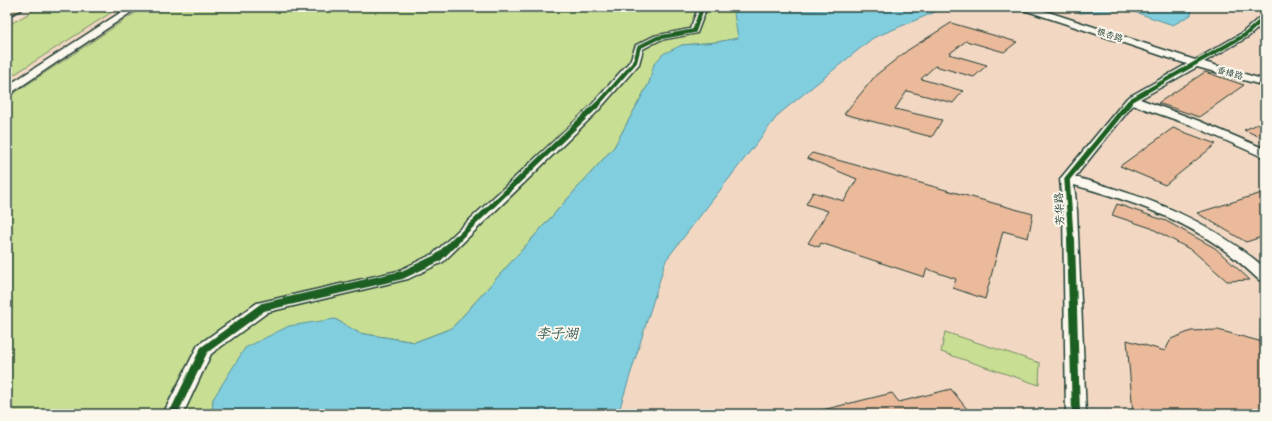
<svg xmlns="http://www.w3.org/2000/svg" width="1272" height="421" viewBox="0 0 1272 421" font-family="Kalam,'LXGW WenKai TC',sans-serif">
  <rect width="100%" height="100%" fill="#f6e5d4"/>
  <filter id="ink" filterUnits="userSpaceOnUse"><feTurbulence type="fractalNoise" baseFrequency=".025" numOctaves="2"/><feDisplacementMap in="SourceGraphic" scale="8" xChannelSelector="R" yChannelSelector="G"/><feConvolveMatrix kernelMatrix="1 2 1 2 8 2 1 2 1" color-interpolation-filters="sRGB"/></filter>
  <g filter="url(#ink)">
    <polygon fill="#f2d8c3" points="36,7 1265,7 1265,414 7,414 7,23"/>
    <g fill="#c8de93" stroke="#748e64">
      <polygon points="40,7 120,7 7,79 7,26"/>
      <polygon points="144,7 733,7 739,38 717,42 682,45 655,64 649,83 614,147 452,328 415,342 359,333 335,319 213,399 212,414 7,414 7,98"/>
      <polygon points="945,332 1040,363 1039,385 941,352"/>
    </g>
    <g fill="#81cedf" stroke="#5a949b">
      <polygon points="733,7 787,7 796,10 833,9 839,7 929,7 929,9 935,12 873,38 779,114 666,260 618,414 212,414 213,399 245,348 289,326 335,319 359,333 415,342 452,328 614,147 649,83 654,64 663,54 682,45 717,42 738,38"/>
      <polygon points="1074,7 1179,7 1192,10 1191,15 1173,25 1129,10 1080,13"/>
    </g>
    <g fill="#eaba9b" stroke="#1f3d34">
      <polygon points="951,23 1017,42 1004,52 966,41 949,54 987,65 974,77 935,66 921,79 963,91 953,103 907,91 895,109 942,120 932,137 844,114 876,75 908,50"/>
      <polygon points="1205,72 1244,85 1199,117 1158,103"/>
      <polygon points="1265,121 1265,139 1244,130"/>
      <polygon points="1173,128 1216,144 1165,185 1120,166"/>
      <polygon points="812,153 1033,214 1028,238 1003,231 985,299 953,288 956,279 927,269 924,277 821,243 819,247 808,243 828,211 806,204 813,192 844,201 857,179 807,158"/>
      <polygon points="1265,192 1265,236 1246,242 1197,213"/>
      <polygon points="1117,204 1166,221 1215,248 1250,280 1227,281 1193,251 1151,228 1112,215"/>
      <polygon points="1218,330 1259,341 1265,345 1265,414 1133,414 1127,340 1165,351 1171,339 1191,331"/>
      <polygon points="951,389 971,414 806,414 892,393 899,402"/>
    </g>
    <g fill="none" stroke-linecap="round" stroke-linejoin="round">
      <defs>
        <g id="street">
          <polygon points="129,7 139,7 11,93 7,94 7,86"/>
          <polygon points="700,7 709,7 705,12 697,33 660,40 643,49 639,64 597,112 443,262 408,279 268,312 211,354 183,414 163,414 198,345 257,303 398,271 433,254 589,108 630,61 636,45 654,36 690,29 697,11"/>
          <path d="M1020,7h13l162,53 47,-27 20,-18 3,-1v8l-17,15 -44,25 61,18v6l-68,-19 -57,32 59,22 66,28v9l-74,-33 -58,-20 -58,72c75,21 130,40 190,91v13l-6,-1c-13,-12 -27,-25 -42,-35 -43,-30 -93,-46 -143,-60l3,26 9,203h-20l-3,-203 -3,-32 67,-81 60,-34 -166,-55z"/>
        </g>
        <polygon id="primary" points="7,7 23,7 21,10 7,16"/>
      </defs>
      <use href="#street" stroke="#1f3d34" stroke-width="3"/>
      <use href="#primary" stroke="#1f3d34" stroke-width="3"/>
      <use href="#street" fill="#fbf7ec" fill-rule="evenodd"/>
      <use href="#primary" fill="#f8deab" fill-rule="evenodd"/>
      <defs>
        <g id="cycleway-far2">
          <polyline points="598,104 635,62 639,47 657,38 694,31 701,11 705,7"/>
          <polyline points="1128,104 1131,100 1245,35 1265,17"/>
        </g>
        <g id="cycleway-far1">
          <polyline points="456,240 599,103"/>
          <polyline points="1071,240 1067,179 1129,103"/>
        </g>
        <g id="cycleway">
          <polyline points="1071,239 1076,414"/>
          <polyline points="173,414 204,350 263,307 402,275 438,258 457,239"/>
        </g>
      </defs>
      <use href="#cycleway-far2" stroke="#fbf7ec" stroke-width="5.5"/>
      <use href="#cycleway-far1" stroke="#fbf7ec" stroke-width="8"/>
      <use href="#cycleway" stroke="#fbf7ec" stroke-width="10"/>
      <use href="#cycleway-far2" stroke="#1b5e20" stroke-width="4"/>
      <use href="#cycleway-far1" stroke="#1b5e20" stroke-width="5.5"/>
      <use href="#cycleway" stroke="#1b5e20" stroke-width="8"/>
    </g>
  </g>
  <g text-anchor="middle" stroke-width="4" stroke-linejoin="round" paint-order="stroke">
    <g font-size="9" fill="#1f3d34" stroke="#fbf7ec">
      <text transform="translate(1110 35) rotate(18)" y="3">银杏路</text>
      <text transform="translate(1230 73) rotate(16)" y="3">香樟路</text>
    </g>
    <g font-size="11" fill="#1f3d34" stroke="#fbf7ec">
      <text transform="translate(1059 209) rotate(-93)" y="4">芳华路</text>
    </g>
    <g font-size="14" font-style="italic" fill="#335a56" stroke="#fbf7ec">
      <text x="557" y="338">李子湖</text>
    </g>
  </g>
  <rect width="1272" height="421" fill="none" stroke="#fbf7ec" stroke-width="24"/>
  <rect x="12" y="12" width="1248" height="397" fill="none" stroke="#1f3d34" stroke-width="1.5" filter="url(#ink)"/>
</svg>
